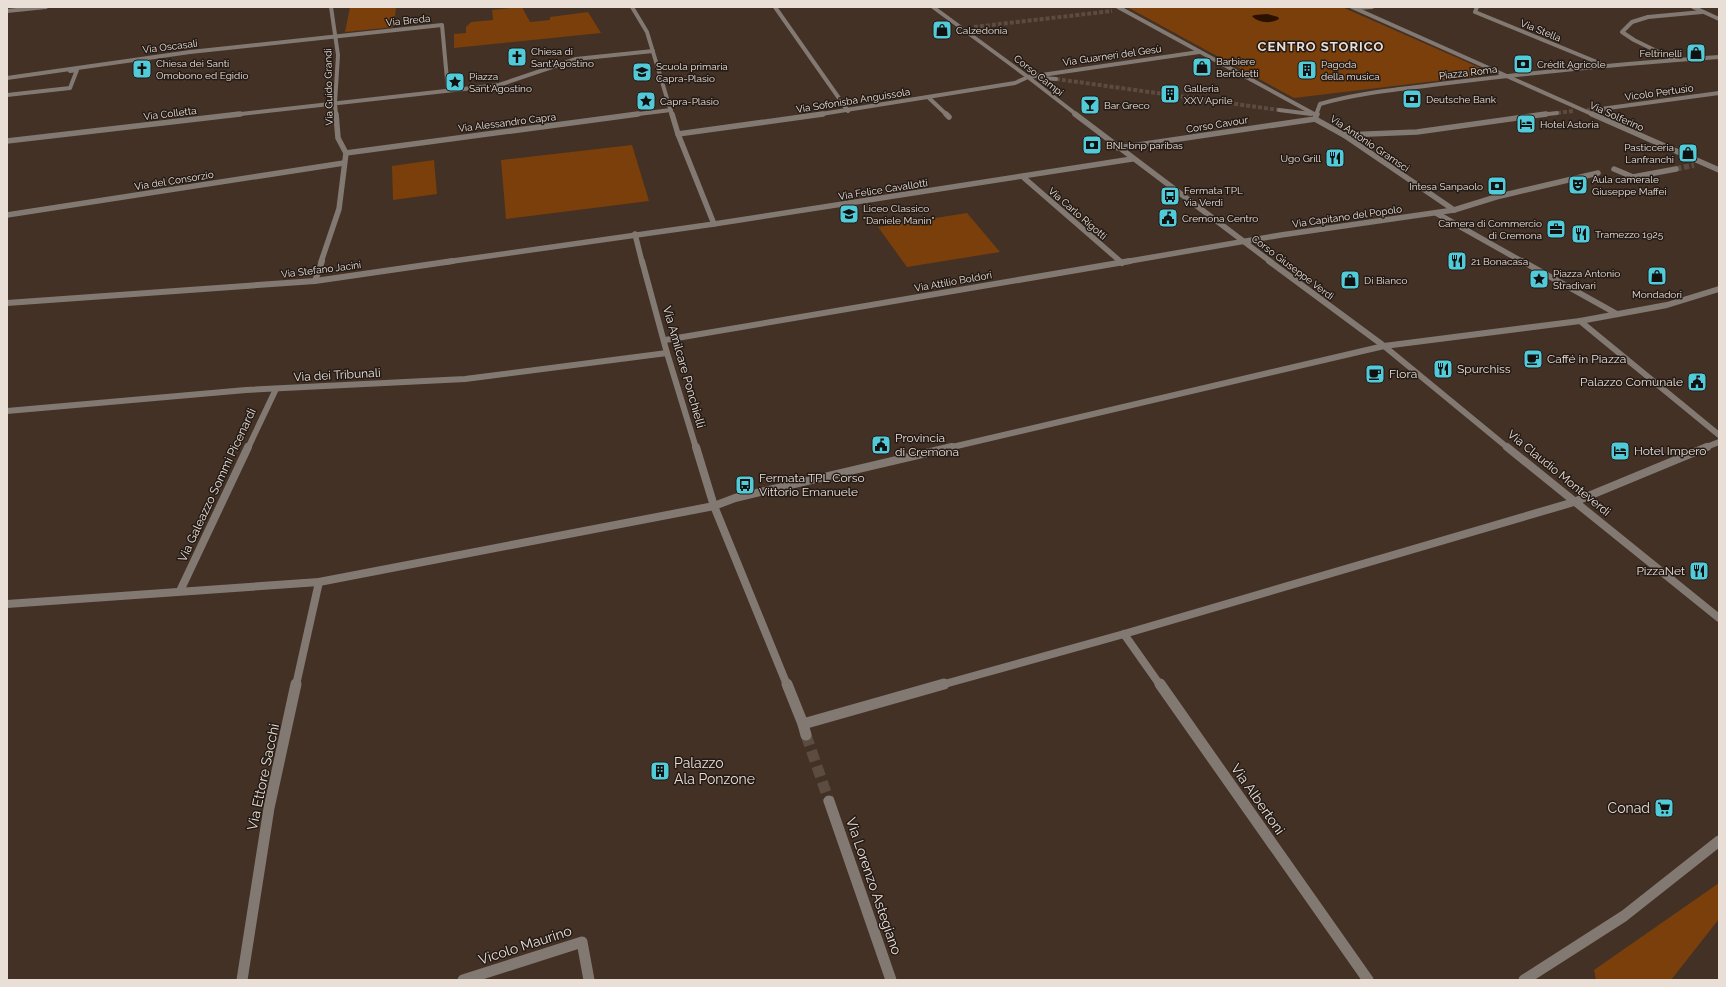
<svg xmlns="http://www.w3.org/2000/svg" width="1726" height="987" viewBox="0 0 1726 987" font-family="Raleway,sans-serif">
  <rect width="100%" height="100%" fill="#433125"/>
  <g fill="#7a3f0a">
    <polygon points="350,7 396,7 394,27 345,32"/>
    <polygon points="519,7 522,7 530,22 550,20 550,17 588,12 601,33 454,48 454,34 466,33 466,27 471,22 493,20 492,10"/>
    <polygon points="1127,7 1342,7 1494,74 1294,98"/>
    <polygon points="632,145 649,201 506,219 501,160"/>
    <polygon points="434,160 437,194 393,200 392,166"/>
    <polygon points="967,213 1000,252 907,267 878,227"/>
    <polygon points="1719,883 1719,919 1671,980 1596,980 1594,970"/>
  </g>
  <path fill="#2b1100" d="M1267,14l11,3 1,2c-8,5 -21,4 -27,-3l3,-1z"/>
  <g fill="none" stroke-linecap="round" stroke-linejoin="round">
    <g stroke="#5c4b40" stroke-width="4" stroke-dasharray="4 2" stroke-linecap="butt">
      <polyline points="974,27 1112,11"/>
      <polyline points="1056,79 1279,110"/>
      <polyline points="1587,110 1601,109"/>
      <polyline points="1557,113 1573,111"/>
    </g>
    <polyline stroke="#5c4b40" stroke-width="5.5" stroke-dasharray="5.5 2.5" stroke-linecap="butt" points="1676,169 1694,165"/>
    <polyline stroke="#5c4b40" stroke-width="11" stroke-dasharray="11 5.5" stroke-linecap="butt" points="806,735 829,801"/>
    <g stroke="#837973" stroke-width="4">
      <polyline points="331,7 338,55 335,103 336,115"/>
      <polyline points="632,7 647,32 672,115"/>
      <polyline points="775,7 848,111"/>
      <polyline points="933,7 1028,77 1077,115"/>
      <polyline points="1118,7 1316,115"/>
      <polyline points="1352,7 1594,115"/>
      <polyline points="1477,7 1475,12 1604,65"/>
      <polyline points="1693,7 1719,19"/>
      <polyline points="1356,8 1372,7"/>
      <polyline points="7,11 46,7"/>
      <polyline points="1673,59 1634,40 1622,32 1632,22 1648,17 1702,12"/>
      <polyline points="7,78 190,52 442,25 448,90"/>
      <polyline points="1042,78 1056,79"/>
      <polyline points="7,95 70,88 77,70 70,71"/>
      <polyline points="929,98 947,115"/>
      <polyline points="1601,109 1719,93"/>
      <polyline points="1279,110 1311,114"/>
      <polyline points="232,115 499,85 576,59 653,51"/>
      <polyline points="630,115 671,110"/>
      <polyline points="815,115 1015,83 1028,77 1199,52"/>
      <path d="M1316,115l4,-11c41,-12 86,-15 128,-21 90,-11 180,-20 271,-26"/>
      <polyline points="1539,115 1557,113"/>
    </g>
    <g stroke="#837973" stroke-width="5.5">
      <polyline points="672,114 678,134 714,224"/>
      <polyline points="946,114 949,117"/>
      <polyline points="1075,114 1271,262"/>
      <polyline points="1592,114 1719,170"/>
      <polyline points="1315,119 1344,135 1454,210"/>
      <polyline points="678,134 823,114"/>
      <polyline points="1344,135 1417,132 1546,114"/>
      <polyline points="7,141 240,114"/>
      <polyline points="1118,148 1315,119 1317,114"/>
      <polyline points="346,153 638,114"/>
      <polyline points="1614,169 1633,177 1676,169"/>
      <polyline points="1023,177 1121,262"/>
      <polyline points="1436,213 1523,262"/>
      <polyline points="7,215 344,163"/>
      <polyline points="635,234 642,262"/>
      <polyline points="321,262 339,209 346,153 338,138 336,114"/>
      <polyline points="446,262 714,224 1132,159"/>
      <polyline points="1124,262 1281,235 1454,210 1496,197 1598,173"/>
    </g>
    <g stroke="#837973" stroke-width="6">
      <polyline points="642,261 667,353 696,448"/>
      <polyline points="1119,261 1122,263"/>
      <polyline points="1269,261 1384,346 1508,448"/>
      <polyline points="1522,261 1617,314"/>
      <polyline points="315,281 322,261"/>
      <polyline points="7,303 315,281 453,261"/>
      <polyline points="1580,321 1719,435"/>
      <polyline points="665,340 1130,261"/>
      <polyline points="7,411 246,390 465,379 667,353"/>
      <polyline points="248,448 276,389"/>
      <polyline points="948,448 1384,346 1580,321 1667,305 1719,289"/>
      <polyline points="1704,448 1719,442"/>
    </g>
    <g stroke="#837973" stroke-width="8">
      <polyline points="696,447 714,506 787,685"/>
      <polyline points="1507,447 1719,618"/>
      <polyline points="180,591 248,447"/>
      <polyline points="7,604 319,582 714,506 735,498 952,447"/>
      <polyline points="1124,634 1160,685"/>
      <polyline points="296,685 319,582"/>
      <polyline points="941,685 1124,634 1574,502 1707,447"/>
    </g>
    <g stroke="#837973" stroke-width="11">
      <polyline points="787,684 803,724 944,684"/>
      <polyline points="1160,684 1368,980"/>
      <polyline points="803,724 806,735"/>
      <polyline points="829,801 891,980"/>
      <polyline points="242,980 269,808 296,684"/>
      <polyline points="463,980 582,942 589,980"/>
      <polyline points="1524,980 1624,916 1719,841"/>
    </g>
  </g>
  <defs>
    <symbol id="shop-square" viewBox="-11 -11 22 22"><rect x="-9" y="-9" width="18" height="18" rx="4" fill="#52cbd8" stroke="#241b16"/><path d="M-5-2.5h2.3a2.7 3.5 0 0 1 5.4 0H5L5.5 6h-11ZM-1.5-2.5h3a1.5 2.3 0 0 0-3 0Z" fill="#111"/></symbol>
    <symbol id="church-square" viewBox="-11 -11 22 22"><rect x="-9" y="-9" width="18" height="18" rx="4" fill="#52cbd8" stroke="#241b16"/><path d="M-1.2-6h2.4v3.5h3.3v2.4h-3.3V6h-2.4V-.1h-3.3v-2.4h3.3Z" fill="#111"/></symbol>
    <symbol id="bank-square" viewBox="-11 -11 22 22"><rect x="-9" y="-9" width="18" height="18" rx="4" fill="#52cbd8" stroke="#241b16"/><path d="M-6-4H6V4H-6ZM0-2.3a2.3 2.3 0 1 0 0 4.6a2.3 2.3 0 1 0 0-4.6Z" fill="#111"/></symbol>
    <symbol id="building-square" viewBox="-11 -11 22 22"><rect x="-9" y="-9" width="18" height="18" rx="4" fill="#52cbd8" stroke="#241b16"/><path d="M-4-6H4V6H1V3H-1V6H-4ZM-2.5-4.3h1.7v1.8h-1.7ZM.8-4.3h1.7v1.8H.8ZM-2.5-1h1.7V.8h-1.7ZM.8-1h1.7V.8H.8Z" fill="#111"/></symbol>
    <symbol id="school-square" viewBox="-11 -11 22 22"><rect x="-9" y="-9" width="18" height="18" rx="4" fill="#52cbd8" stroke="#241b16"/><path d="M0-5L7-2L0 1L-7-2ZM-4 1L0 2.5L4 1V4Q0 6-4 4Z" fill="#111"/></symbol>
    <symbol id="sight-square" viewBox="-11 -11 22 22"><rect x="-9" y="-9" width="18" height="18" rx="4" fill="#52cbd8" stroke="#241b16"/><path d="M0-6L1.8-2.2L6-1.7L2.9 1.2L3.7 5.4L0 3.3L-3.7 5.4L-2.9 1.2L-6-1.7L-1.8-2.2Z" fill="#111"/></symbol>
    <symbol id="bar-square" viewBox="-11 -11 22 22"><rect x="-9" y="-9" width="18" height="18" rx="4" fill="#52cbd8" stroke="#241b16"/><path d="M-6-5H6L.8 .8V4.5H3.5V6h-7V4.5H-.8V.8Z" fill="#111"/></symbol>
    <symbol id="hotel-square" viewBox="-11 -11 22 22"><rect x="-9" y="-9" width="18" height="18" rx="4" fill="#52cbd8" stroke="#241b16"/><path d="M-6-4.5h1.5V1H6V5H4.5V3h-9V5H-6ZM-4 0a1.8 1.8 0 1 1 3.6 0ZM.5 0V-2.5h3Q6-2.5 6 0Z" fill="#111"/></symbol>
    <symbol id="restaurant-square" viewBox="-11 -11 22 22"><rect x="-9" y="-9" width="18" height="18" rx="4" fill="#52cbd8" stroke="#241b16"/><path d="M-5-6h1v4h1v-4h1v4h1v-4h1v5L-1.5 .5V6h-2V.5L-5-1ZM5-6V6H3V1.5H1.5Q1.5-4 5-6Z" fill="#111"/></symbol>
    <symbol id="theatre-square" viewBox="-11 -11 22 22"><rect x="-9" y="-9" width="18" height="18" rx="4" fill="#52cbd8" stroke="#241b16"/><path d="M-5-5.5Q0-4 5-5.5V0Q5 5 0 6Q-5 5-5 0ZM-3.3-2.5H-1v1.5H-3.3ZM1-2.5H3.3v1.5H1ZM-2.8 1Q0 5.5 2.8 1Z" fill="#111"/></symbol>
    <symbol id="bus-square" viewBox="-11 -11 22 22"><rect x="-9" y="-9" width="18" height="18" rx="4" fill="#52cbd8" stroke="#241b16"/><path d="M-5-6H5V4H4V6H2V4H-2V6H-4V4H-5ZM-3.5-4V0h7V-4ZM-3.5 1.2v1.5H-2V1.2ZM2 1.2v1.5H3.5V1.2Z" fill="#111"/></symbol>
    <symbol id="civic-square" viewBox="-11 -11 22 22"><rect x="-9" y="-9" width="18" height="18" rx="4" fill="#52cbd8" stroke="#241b16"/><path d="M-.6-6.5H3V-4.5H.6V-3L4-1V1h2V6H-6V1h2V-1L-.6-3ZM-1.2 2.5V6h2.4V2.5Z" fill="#111"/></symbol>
    <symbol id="office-square" viewBox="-11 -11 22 22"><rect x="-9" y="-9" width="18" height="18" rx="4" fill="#52cbd8" stroke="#241b16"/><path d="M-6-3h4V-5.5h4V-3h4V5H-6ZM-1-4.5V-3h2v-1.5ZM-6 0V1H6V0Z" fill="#111"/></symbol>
    <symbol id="cafe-square" viewBox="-11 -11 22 22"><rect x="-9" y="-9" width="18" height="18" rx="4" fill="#52cbd8" stroke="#241b16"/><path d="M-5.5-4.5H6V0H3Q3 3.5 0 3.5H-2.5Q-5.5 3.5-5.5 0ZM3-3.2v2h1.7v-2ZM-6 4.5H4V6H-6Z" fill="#111"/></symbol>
    <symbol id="supermarket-square" viewBox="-11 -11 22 22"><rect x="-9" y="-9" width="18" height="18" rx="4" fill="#52cbd8" stroke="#241b16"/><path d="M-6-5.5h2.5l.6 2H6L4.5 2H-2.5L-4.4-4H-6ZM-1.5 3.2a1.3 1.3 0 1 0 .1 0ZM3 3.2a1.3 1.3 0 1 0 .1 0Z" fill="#111"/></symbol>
  </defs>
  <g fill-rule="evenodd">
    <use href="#shop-square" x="931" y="19" width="22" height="22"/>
    <use href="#shop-square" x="1685" y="42" width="22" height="22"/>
    <use href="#church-square" x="506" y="46" width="22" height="22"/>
    <use href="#bank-square" x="1512" y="53" width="22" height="22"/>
    <use href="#shop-square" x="1191" y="56" width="22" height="22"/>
    <use href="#church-square" x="131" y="58" width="22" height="22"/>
    <use href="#building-square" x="1296" y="59" width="22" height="22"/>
    <use href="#school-square" x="631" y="61" width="22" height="22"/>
    <use href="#sight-square" x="444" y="71" width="22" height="22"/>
    <use href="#building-square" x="1159" y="83" width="22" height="22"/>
    <use href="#bank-square" x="1401" y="88" width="22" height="22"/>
    <use href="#sight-square" x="635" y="90" width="22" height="22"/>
    <use href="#bar-square" x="1079" y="94" width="22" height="22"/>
    <use href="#hotel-square" x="1515" y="113" width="22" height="22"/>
    <use href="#bank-square" x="1081" y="134" width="22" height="22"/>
    <use href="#shop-square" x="1677" y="142" width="22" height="22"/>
    <use href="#restaurant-square" x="1324" y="147" width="22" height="22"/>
    <use href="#theatre-square" x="1567" y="174" width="22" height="22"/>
    <use href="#bank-square" x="1486" y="175" width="22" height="22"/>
    <use href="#bus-square" x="1159" y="185" width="22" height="22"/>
    <use href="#school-square" x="838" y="203" width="22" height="22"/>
    <use href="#civic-square" x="1157" y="207" width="22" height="22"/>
    <use href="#office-square" x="1545" y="218" width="22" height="22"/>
    <use href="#restaurant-square" x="1570" y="223" width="22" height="22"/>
    <use href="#restaurant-square" x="1446" y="250" width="22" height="22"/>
    <use href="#shop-square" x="1646" y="265" width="22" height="22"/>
    <use href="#sight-square" x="1528" y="268" width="22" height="22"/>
    <use href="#shop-square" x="1339" y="269" width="22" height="22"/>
    <use href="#cafe-square" x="1522" y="348" width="22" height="22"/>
    <use href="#restaurant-square" x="1432" y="358" width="22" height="22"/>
    <use href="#cafe-square" x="1364" y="363" width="22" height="22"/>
    <use href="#civic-square" x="1686" y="371" width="22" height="22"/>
    <use href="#civic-square" x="870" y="434" width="22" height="22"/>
    <use href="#hotel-square" x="1609" y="440" width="22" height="22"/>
    <use href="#bus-square" x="734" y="474" width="22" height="22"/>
    <use href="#restaurant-square" x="1688" y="560" width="22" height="22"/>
    <use href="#building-square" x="649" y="760" width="22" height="22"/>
    <use href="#supermarket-square" x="1653" y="797" width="22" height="22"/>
  </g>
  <g text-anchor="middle" stroke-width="3" stroke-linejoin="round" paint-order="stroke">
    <g font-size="10" fill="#eadfd7" stroke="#241b16">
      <text transform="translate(408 20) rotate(-6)" y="4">Via Breda</text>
      <text transform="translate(1541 30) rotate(22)" y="4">Via Stella</text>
      <text transform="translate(170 46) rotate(-7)" y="4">Via Oscasali</text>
      <text transform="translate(1112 55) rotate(-8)" y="4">Via Guarneri del Gesù</text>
      <text transform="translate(1468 72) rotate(-7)" y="4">Piazza Roma</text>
      <text transform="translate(1039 75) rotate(38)" y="4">Corso Campi</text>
      <text transform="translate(328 87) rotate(-91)" y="4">Via Guido Grandi</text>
      <text transform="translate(1659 92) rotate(-8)" y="4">Vicolo Pertusio</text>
      <text transform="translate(853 100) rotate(-9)" y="4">Via Sofonisba Anguissola</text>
      <text transform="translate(170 113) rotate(-7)" y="4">Via Colletta</text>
      <text transform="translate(1617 116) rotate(24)" y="4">Via Solferino</text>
      <text transform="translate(507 122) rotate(-7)" y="4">Via Alessandro Capra</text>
      <text transform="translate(1217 124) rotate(-9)" y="4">Corso Cavour</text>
      <text transform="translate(1370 143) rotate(34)" y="4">Via Antonio Gramsci</text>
      <text transform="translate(174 180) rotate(-9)" y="4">Via del Consorzio</text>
      <text transform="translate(883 189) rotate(-9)" y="4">Via Felice Cavallotti</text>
      <text transform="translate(1078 213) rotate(41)" y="4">Via Carlo Rigotti</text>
      <text transform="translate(1347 216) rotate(-8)" y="4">Via Capitano del Popolo</text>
      <text transform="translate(1293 267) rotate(37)" y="4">Corso Giuseppe Verdi</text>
      <text transform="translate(321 269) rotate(-7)" y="4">Via Stefano Jacini</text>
      <text transform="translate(953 281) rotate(-10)" y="4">Via Attilio Boldori</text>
    </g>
    <g font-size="10" fill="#eadfd7" stroke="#241b16" text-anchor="start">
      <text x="956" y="34">Calzedonia</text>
      <text x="531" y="55">Chiesa di<tspan x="531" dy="12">Sant'Agostino</tspan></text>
      <text x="1682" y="57" text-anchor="end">Feltrinelli</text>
      <text x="1216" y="65">Barbiere<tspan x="1216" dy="12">Bertoletti</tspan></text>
      <text x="156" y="67">Chiesa dei Santi<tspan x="156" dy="12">Omobono ed Egidio</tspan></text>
      <text x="1321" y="68">Pagoda<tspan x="1321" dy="12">della musica</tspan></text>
      <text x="1537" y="68">Crédit Agricole</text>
      <text x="656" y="70">Scuola primaria<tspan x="656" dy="12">Capra-Plasio</tspan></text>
      <text x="469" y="80">Piazza<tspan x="469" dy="12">Sant'Agostino</tspan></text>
      <text x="1184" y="92">Galleria<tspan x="1184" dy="12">XXV Aprile</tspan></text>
      <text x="1426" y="103">Deutsche Bank</text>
      <text x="660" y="105">Capra-Plasio</text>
      <text x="1104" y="109">Bar Greco</text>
      <text x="1540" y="128">Hotel Astoria</text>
      <text x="1106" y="149">BNL bnp paribas</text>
      <text x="1674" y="151" text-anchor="end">Pasticceria<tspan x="1674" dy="12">Lanfranchi</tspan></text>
      <text x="1321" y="162" text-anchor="end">Ugo Grill</text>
      <text x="1592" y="183">Aula camerale<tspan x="1592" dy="12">Giuseppe Maffei</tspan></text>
      <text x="1483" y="190" text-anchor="end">Intesa Sanpaolo</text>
      <text x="1184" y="194">Fermata TPL<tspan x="1184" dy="12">via Verdi</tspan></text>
      <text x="863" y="212">Liceo Classico<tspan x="863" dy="12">"Daniele Manin"</tspan></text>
      <text x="1182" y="222">Cremona Centro</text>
      <text x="1542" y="227" text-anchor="end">Camera di Commercio<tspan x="1542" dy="12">di Cremona</tspan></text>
      <text x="1595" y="238">Tramezzo 1925</text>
      <text x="1471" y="265">21 Bonacasa</text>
      <text x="1553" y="277">Piazza Antonio<tspan x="1553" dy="12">Stradivari</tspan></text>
      <text x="1364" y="284">Di Bianco</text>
      <text x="1657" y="298" text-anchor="middle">Mondadori</text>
    </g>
    <g font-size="12" fill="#eadfd7" stroke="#241b16" text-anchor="start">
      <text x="1547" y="363">Caffé in Piazza</text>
      <text x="1457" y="373">Spurchiss</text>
      <text x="1389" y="378">Flora</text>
      <text x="1683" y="386" text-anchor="end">Palazzo Comunale</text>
      <text x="895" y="442">Provincia<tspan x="895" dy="14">di Cremona</tspan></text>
      <text x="1634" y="455">Hotel Impero</text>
      <text x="759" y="482">Fermata TPL Corso<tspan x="759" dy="14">Vittorio Emanuele</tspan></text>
      <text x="1685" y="575" text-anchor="end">PizzaNet</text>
    </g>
    <g font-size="12" fill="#eadfd7" stroke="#241b16">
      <text transform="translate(684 367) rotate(74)" y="4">Via Amilcare Ponchielli</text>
      <text transform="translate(337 375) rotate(-3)" y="4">Via dei Tribunali</text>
      <text transform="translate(1559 473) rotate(39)" y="4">Via Claudio Monteverdi</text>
      <text transform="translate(217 485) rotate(-65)" y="4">Via Galeazzo Sommi Picenardi</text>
    </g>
    <g font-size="13" font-weight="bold" letter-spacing="1" fill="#eadfd7" stroke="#241b16">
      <text x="1321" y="51">CENTRO STORICO</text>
    </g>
    <g font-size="14" fill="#eadfd7" stroke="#241b16" text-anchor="start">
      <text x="674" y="768">Palazzo<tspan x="674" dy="16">Ala Ponzone</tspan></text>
      <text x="1650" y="813" text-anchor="end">Conad</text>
    </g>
    <g font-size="14" fill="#eadfd7" stroke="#241b16">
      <text transform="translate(263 777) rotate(-78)" y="5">Via Ettore Sacchi</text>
      <text transform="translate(1258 799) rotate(55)" y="5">Via Albertoni</text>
      <text transform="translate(874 886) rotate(71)" y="5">Via Lorenzo Astegiano</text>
      <text transform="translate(525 945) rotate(-18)" y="5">Vicolo Maurino</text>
    </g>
  </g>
  <rect width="1726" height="987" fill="none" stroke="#eadfd7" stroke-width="16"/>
</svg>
